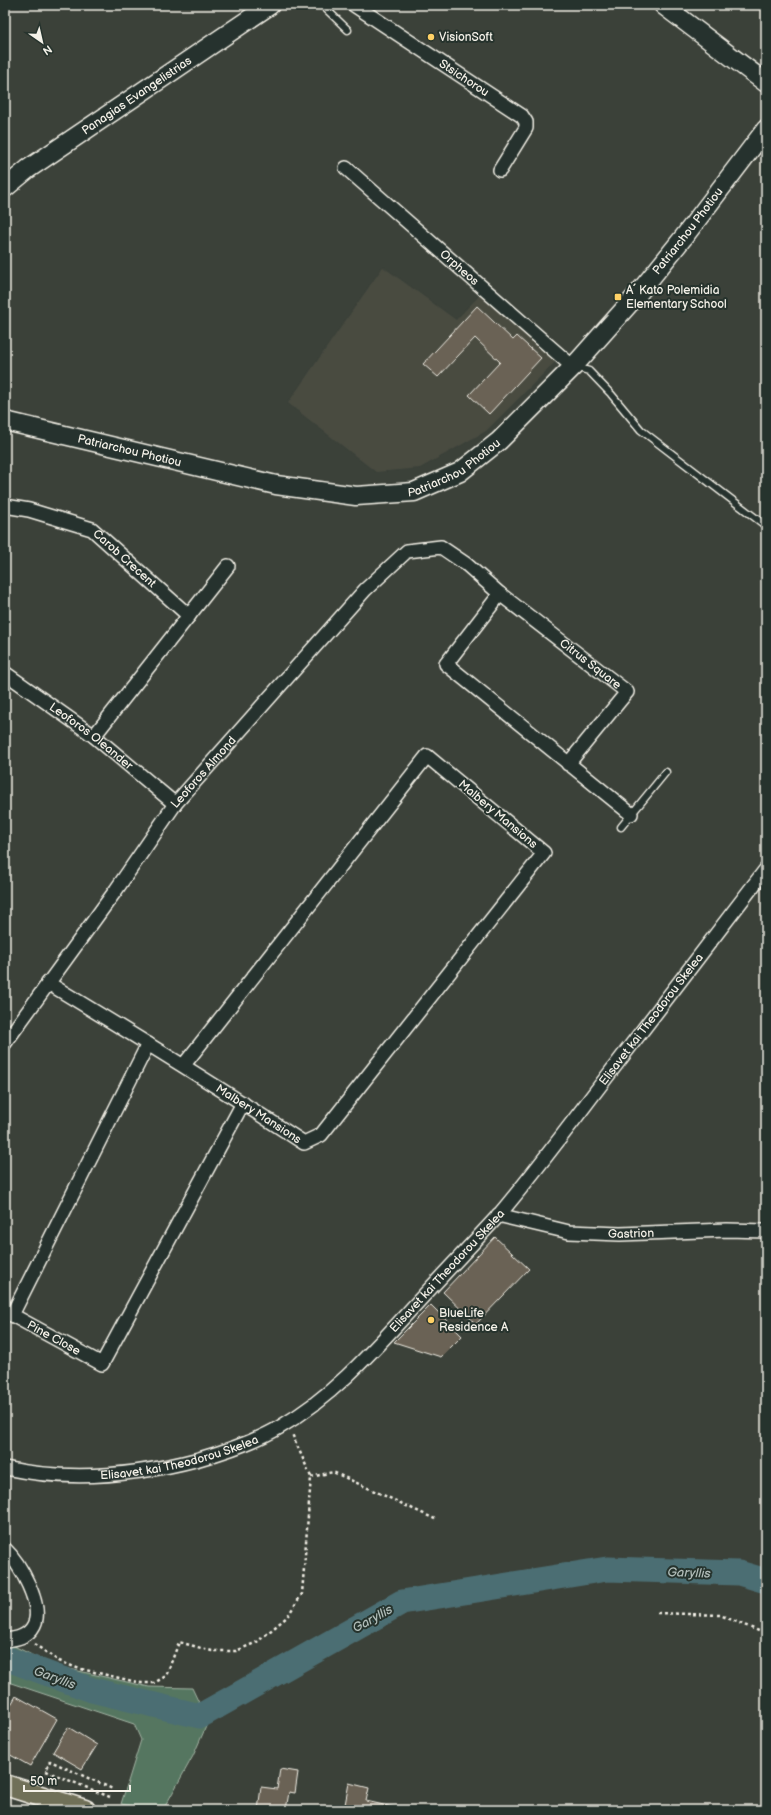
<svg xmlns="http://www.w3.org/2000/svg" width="771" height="1815" viewBox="0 0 771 1815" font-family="'Balsamiq Sans',sans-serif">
  <rect width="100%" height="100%" fill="#3b4139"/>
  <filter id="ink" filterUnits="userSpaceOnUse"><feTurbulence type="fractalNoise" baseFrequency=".025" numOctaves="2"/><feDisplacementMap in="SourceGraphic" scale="8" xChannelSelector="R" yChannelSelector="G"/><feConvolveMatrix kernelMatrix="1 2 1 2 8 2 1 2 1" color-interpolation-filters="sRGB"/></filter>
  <g filter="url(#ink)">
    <polygon fill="#494b41" points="383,267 456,320 482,293 555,362 486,431 420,468 376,472 288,403"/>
    <polygon fill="#547660" stroke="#a4b4a4" points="12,1645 52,1665 149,1687 192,1688 208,1722 193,1756 163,1810 153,1810 121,1804 141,1740 134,1724 5,1681 5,1646"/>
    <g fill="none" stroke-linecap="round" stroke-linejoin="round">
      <polyline stroke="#4c6e73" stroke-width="25" points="5,1658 92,1690 200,1716 402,1602 607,1569 739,1573 766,1581"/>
    </g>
    <g fill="#6b6254" stroke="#f4f1e8">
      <polygon points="477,306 513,340 517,336 541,358 489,414 469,395 500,362 475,338 438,377 423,364"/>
      <polygon points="495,1237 529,1269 476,1324 443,1292"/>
      <polygon points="431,1305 462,1336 441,1357 394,1342"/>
      <polygon points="16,1696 57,1719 30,1766 5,1752 5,1715"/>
      <polygon points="68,1727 97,1745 82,1769 53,1752"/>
      <polygon points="280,1769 298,1772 295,1793 289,1792 286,1810 258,1810 261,1787 277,1789"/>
      <polygon points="349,1783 369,1788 366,1801 397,1808 397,1810 344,1810"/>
    </g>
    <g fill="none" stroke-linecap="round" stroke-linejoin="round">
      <defs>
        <g id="lane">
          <polyline points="322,5 348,30"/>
          <polyline points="575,367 589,371 611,394 641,430 766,526"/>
          <polyline points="621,827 666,772"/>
        </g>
        <g id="street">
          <path id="s1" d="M354,5l168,111 4,6v6l-26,42"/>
          <path id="s2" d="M346,168l227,199"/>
          <path id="s3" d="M5,506l24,4 63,19 97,87"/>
          <polyline points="500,594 446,664 631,814"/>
          <path id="s4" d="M5,673l89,63 81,68"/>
          <polyline points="94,736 228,566"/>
          <path id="s5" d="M48,983c86,52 172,105 256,160l17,-8 223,-282 -117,-97 -244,310"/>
          <path id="s6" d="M5,1043l111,-153 59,-86 190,-214 42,-39 34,-4 25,17 34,30 127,98 -59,72"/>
          <path id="s7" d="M148,1044l-136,271 90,49 141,-261"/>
          <path id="s8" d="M498,1215l71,17 51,2 107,-4 39,1"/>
          <path id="s9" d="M5,1468c65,14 130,8 194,-9 28,-8 56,-17 81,-32 59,-34 102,-87 148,-136 23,-25 47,-50 70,-75 39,-46 75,-95 111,-142 53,-69 105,-137 157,-205"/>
          <path d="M5,1549c14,13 39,57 29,76 -6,12 -18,14 -29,15"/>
        </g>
        <g id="secondary">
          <polyline points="663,5 766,83"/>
          <path id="s10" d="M5,188l23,-19 242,-164"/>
          <path id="s11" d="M5,421l271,64 80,11 58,-4 46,-20 39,-31 74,-74 64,-72 46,-57 83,-109"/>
        </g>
        <polyline id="primary" points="5,1785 85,1810"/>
      </defs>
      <use href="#lane" stroke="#f4f1e8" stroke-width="9"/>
      <use href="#street" stroke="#f4f1e8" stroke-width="16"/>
      <use href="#secondary" stroke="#f4f1e8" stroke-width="21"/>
      <use href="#primary" stroke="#f4f1e8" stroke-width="23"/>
      <g stroke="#f4f1e8" stroke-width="2.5" stroke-dasharray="3 3" stroke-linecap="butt">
        <polyline points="311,1477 333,1472 435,1519"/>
        <polyline points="657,1613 720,1615 766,1634"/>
        <polyline points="34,1644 59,1661 77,1668 141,1683 154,1683 166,1676 179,1642 212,1651 236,1651 257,1642 287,1617 302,1594 311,1477 292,1434"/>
        <polyline points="110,1797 46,1771 50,1761 113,1789"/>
      </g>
      <use href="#lane" stroke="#26332d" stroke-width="6"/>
      <use href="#street" stroke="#26332d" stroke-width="13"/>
      <use href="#secondary" stroke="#26332d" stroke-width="18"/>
      <use href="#primary" stroke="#706f59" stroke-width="20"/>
    </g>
  </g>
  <g fill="#ffd166" stroke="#26332d" stroke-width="1.5">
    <circle cx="431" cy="37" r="4"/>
    <rect x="614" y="293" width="8" height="8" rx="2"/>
    <circle cx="431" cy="1320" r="4"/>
  </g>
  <g text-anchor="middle" stroke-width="4" stroke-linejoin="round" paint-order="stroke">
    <g font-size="12" fill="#f4f1e8" stroke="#26332d" text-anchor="start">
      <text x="439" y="41">VisionSoft</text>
      <text x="626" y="294">A´ Kato Polemidia<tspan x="626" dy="14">Elementary School</tspan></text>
      <text x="439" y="1317">BlueLife<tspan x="439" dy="14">Residence A</tspan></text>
    </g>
    <g font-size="12" fill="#f4f1e8" stroke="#26332d">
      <text dy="4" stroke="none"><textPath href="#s1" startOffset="132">Stsichorou</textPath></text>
      <text dy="4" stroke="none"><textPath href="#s10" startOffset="161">Panagias Evangelistrias</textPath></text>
      <text dy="4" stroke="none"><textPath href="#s11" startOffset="800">Patriarchou Photiou</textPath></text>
      <text dy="4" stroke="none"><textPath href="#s2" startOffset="151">Orpheos</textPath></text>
      <text dy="4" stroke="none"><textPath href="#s11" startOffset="128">Patriarchou Photiou</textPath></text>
      <text dy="4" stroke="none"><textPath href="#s11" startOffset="464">Patriarchou Photiou</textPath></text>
      <text dy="4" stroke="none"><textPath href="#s3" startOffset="134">Carob Crecent</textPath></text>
      <text dy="4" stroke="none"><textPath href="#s6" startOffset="861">Citrus Square</textPath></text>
      <text dy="4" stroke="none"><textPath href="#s4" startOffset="107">Leoforos Oleander</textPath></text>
      <text dy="4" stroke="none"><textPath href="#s6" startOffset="336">Leoforos Almond</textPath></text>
      <text transform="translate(498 814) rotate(40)" y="4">Malbery Mansions</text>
      <text dy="4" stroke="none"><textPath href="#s9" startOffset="837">Elisavet kai Theodorou Skelea</textPath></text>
      <text dy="4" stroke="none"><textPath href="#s5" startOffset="248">Malbery Mansions</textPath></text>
      <text dy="4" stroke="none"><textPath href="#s8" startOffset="135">Gastrion</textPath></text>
      <text dy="4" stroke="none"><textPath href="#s9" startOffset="513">Elisavet kai Theodorou Skelea</textPath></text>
      <text dy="4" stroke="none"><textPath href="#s7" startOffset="351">Pine Close</textPath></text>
      <text dy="4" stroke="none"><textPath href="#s9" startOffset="177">Elisavet kai Theodorou Skelea</textPath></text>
    </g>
    <g font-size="13" font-style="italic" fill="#b1bdb9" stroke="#26332d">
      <text transform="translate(689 1572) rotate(2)" y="5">Garyllis</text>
      <text transform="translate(372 1618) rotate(-29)" y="5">Garyllis</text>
      <text transform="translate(55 1677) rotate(20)" y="5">Garyllis</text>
    </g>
  </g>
  <rect width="771" height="1815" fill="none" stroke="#26332d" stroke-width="20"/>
  <rect x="10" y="10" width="751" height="1795" fill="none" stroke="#f4f1e8" stroke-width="1.5" filter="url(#ink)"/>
  <g transform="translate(42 42) rotate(146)" stroke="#26332d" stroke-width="3" paint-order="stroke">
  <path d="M0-3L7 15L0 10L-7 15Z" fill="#f4f1e8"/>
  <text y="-6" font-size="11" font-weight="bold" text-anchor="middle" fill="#f4f1e8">N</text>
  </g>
  <path d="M24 1785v6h106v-6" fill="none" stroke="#f4f1e8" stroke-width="2"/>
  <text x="30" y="1785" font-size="12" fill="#f4f1e8" stroke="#26332d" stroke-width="3" paint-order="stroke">50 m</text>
</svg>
